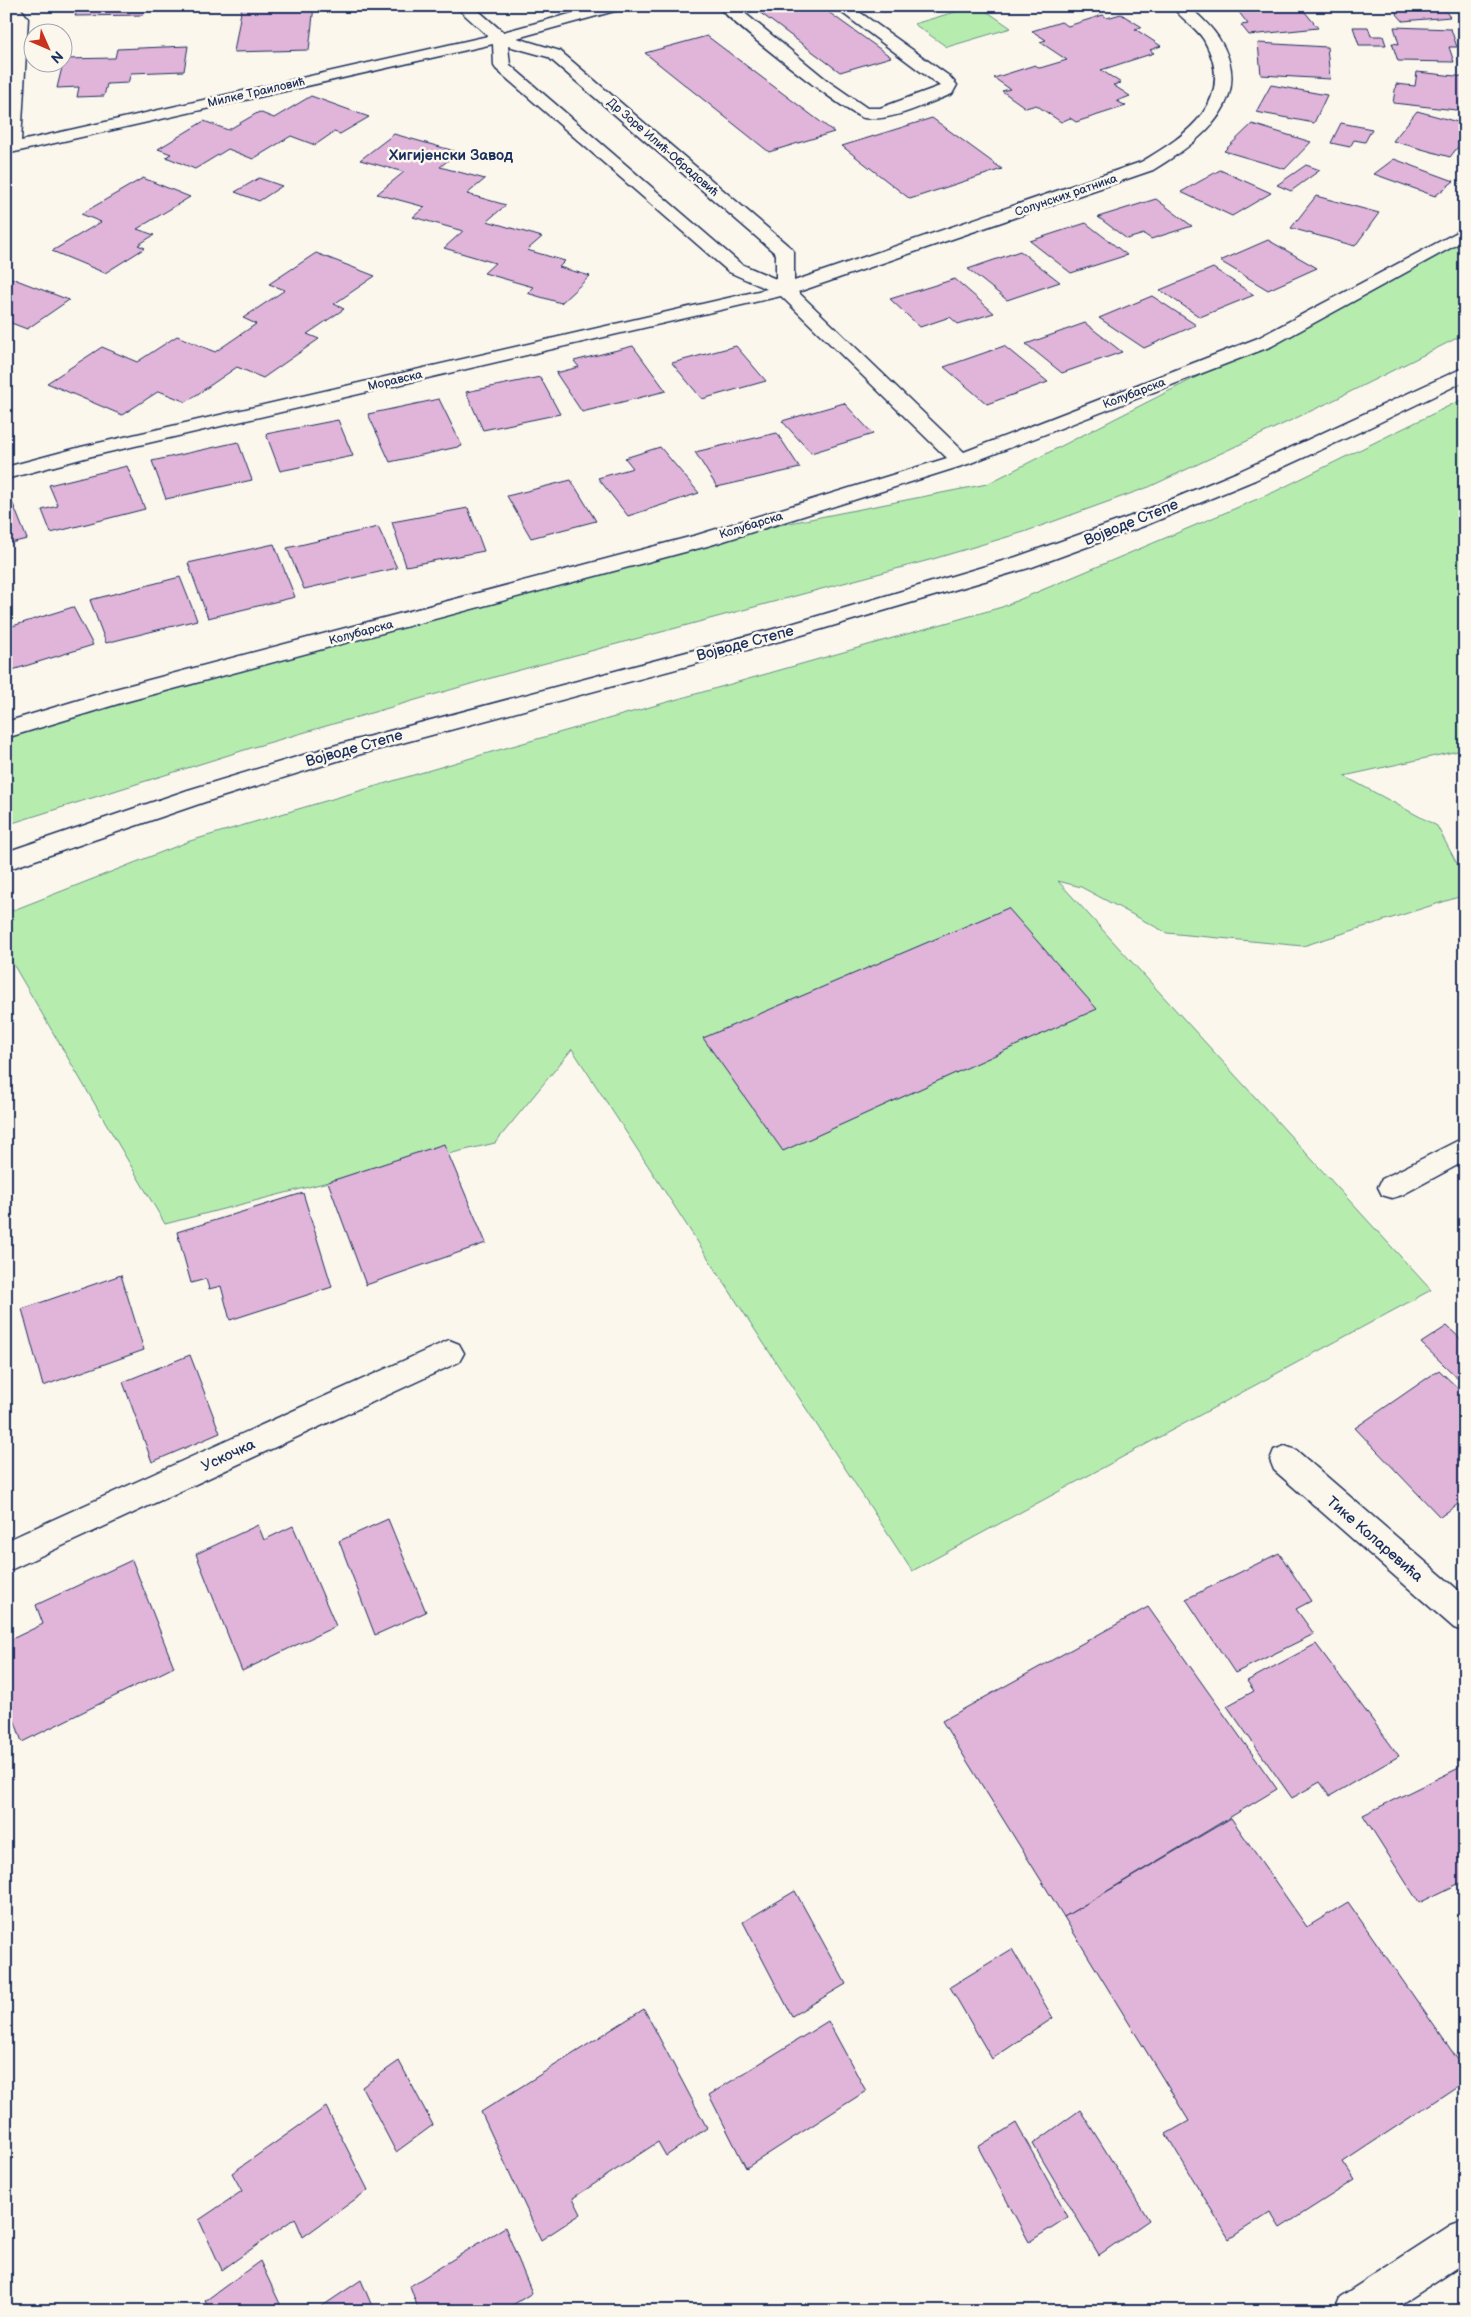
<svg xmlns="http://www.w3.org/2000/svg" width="1471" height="2317" viewBox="0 0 1471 2317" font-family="'Balsamiq Sans',sans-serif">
  <rect width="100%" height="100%" fill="#fbf7ec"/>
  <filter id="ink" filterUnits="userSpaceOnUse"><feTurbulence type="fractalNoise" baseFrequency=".02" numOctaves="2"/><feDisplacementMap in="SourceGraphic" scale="10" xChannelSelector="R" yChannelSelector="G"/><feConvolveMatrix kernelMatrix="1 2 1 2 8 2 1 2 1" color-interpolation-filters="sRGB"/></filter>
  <g filter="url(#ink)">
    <g fill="#b6edaf" stroke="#688e86">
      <polygon points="975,6 979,6 1011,28 947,47 914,24"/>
      <polygon points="1465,233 1465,334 1330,402 1149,487 1024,532 933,559 505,674 254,747 6,825 6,731 704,540 987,484 1265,342"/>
      <polygon points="1465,398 1465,744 1458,751 1344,776 1437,826 1465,879 1465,895 1303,946 1167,933 1081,887 1058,881 1431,1290 912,1571 572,1049 495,1143 328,1182 165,1224 6,952 6,913 190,841 488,753 1002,607 1274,492"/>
    </g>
    <g fill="#e1b5da" stroke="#1b2f5e">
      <polygon points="79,6 146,6 143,15 75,16"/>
      <polygon points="242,6 314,6 309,50 234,52"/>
      <polygon points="751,6 820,6 891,57 840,72"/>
      <polygon points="876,6 904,6 884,12"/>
      <polygon points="1246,6 1300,6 1318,28 1249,35 1241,25 1248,24 1235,7"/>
      <polygon points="1390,6 1441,6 1450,17 1403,21"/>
      <polygon points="1121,14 1142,27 1135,29 1161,46 1150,50 1154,53 1101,70 1121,83 1113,85 1130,96 1117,101 1126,106 1076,122 1070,118 1061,122 1036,105 1026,108 1002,91 1010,89 994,78 1035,65 1040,68 1067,60 1040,42 1046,40 1032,31 1061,22 1068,26 1103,15 1107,18"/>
      <polygon points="1353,27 1368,27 1371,36 1383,36 1386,45 1359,45"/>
      <polygon points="1394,27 1451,29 1457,47 1449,47 1454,62 1398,61 1392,43 1399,44"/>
      <polygon points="707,36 834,132 769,152 645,53"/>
      <polygon points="1258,43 1327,47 1330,79 1261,75"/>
      <polygon points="188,46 184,71 131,73 128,83 107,84 104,96 77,97 79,87 57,88 64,59 115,58 117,49"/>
      <polygon points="1417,72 1465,77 1465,111 1393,103 1396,84 1415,86"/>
      <polygon points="1271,85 1327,95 1314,123 1256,112"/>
      <polygon points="311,96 369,117 340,134 334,132 315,145 291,136 253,159 228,149 195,169 166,157 171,154 158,149 204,121 228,130 259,112 274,118"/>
      <polygon points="1417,111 1465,124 1465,138 1450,157 1393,141"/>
      <polygon points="932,118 1002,169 910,199 842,146"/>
      <polygon points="1341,123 1372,129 1365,142 1354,140 1350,147 1331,143"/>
      <polygon points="1252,124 1311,142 1285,169 1224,151"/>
      <polygon points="394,134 458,152 440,167 485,179 467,194 506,205 487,221 542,237 527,250 565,261 559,267 590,276 561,303 527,293 533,287 484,273 495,263 444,248 463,231 413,217 425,207 377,194 404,172 360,160"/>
      <polygon points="1394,159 1454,181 1435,196 1374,174"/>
      <polygon points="1306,165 1320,170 1291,191 1277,185"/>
      <polygon points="1220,170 1271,193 1232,216 1181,192"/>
      <polygon points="143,178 190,197 137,229 154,235 138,245 145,248 105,273 52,251 101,222 81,214"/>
      <polygon points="259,178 282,186 259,201 235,192"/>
      <polygon points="1316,196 1379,213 1355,246 1291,228"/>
      <polygon points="1156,199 1192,226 1151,239 1144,234 1127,239 1098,217"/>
      <polygon points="1086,223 1127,255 1071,273 1030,241"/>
      <polygon points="1268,240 1317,268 1268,290 1220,261"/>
      <polygon points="1020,251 1060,282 1007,300 968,269"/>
      <polygon points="316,253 375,276 334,304 344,309 307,334 319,339 263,378 237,367 186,402 159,391 122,415 47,383 102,347 137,362 177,336 215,352 256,324 243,318 285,290 269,284"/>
      <polygon points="1213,268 1254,295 1200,317 1160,290"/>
      <polygon points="6,276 69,300 27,329 6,321"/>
      <polygon points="955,279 994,313 958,324 950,317 920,327 890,299"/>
      <polygon points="1152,296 1196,325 1144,348 1099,318"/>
      <polygon points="1085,323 1122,352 1062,373 1026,344"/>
      <polygon points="633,346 666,391 582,412 556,373 579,367 574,361"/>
      <polygon points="736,346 766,381 702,399 672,363"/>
      <polygon points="1004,346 1048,382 987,404 944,367"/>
      <polygon points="540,377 560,414 483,430 466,392"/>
      <polygon points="439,399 462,446 390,462 368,414"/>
      <polygon points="844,403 873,434 811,453 782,421"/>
      <polygon points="338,420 353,456 280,471 266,434"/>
      <polygon points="777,433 800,468 717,487 695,452"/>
      <polygon points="238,442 252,480 166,499 152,461"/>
      <polygon points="660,447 699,493 628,516 598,478 633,468 625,458"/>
      <polygon points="127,466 145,509 51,533 42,510 58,506 49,485"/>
      <polygon points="571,480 596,521 531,538 507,496"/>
      <polygon points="6,494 9,494 27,539 6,544"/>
      <polygon points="468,508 484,551 406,566 392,522"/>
      <polygon points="378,527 397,568 304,589 287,548"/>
      <polygon points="274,544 295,597 208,618 188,563"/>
      <polygon points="180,577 197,620 106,643 90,600"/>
      <polygon points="73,607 93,645 6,672 6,628"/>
      <polygon points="1008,908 1097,1009 783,1151 703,1038"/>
      <polygon points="444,1144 486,1243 366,1285 328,1182"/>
      <polygon points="303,1193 332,1287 230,1320 221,1286 209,1289 206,1279 191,1283 177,1232"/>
      <polygon points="121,1275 144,1350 43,1386 22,1309"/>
      <polygon points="1447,1326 1465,1343 1465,1385 1421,1343"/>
      <polygon points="190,1355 220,1433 152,1462 123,1382"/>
      <polygon points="1439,1370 1465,1395 1465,1499 1440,1517 1355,1428"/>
      <polygon points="388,1519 426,1612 375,1635 339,1541"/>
      <polygon points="258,1525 264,1540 293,1526 336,1626 242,1671 196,1554"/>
      <polygon points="1279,1553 1311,1601 1296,1609 1314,1634 1235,1673 1186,1599"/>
      <polygon points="132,1560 174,1667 22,1742 6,1696 6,1642 43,1624 36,1605"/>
      <polygon points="1148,1607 1277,1789 1064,1917 942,1721"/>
      <polygon points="1316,1644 1399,1756 1330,1796 1320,1782 1292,1798 1227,1706 1254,1691 1247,1681"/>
      <polygon points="1465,1765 1465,1889 1460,1883 1419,1903 1363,1815"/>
      <polygon points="1231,1818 1307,1927 1348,1902 1465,2070 1465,2081 1343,2162 1355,2180 1280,2228 1270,2212 1229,2239 1166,2134 1189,2121 1064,1917"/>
      <polygon points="795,1891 846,1984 792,2016 743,1922"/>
      <polygon points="1012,1949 1053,2018 992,2059 950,1987"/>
      <polygon points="644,2009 707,2128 666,2156 658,2142 573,2198 581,2214 541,2240 481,2112"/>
      <polygon points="828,2021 866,2091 746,2168 709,2095"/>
      <polygon points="399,2061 433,2125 396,2152 362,2087"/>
      <polygon points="326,2107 368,2190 303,2237 295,2218 222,2270 199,2220 242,2191 232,2173"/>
      <polygon points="1080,2110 1149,2220 1099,2255 1033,2144"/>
      <polygon points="1016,2123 1068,2217 1029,2242 978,2147"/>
      <polygon points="505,2227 532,2293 503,2311 419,2311 410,2286"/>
      <polygon points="260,2261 281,2306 274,2311 210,2311 205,2301"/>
      <polygon points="361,2280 374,2311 315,2311"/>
    </g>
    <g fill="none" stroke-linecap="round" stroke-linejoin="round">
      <defs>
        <path id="lane" d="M718,6h18l92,75 39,27h13l60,-22 -107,-80h18l98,70 8,9 -5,9c-27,10 -60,28 -88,24 -15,-2 -135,-97 -146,-112z"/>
        <g id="street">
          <path d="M6,6h13l9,12 -7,123 467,-105 -33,-30h18l30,26 96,-26h26l-3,3 -105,29 43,13 231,197 3,4v29l347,-119c46,-27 97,-61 63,-122 -8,-13 -23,-21 -32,-34h17c10,10 21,19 29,31 40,62 -17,104 -65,133l-355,122 166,160 294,-114 207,-110v12l-193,106 -304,118 -257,81 -590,158 -115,35v-16l109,-33 582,-154 250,-77 -166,-162 -689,160 -86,23v-12l75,-20 686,-158 -38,-17 -233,-203 -2,-3 -1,-22 -487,110v-48l6,-88 -6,-8zM508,46l40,11 228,197v25l-35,-15 -231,-199z"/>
          <polygon points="1465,1137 1465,1161 1402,1195 1392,1198 1382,1195 1378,1187 1382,1179"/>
          <polygon points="449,1340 459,1344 464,1353 459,1362 6,1572 6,1541"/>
          <polygon points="1285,1446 1296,1450 1465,1596 1465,1632 1454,1628 1274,1470 1270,1460 1274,1450"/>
          <polygon points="1465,2220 1465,2262 1390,2311 1334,2311 1340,2297 1451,2225"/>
        </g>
        <polygon id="secondary" points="1465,367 1465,381 1364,430 1255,480 1144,526 1032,567 795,637 350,757 205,802 6,870 6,852 188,790 333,746 781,627 1016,557 1129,517 1240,471"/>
      </defs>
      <use href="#lane" stroke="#1b2f5e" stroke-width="3"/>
      <use href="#street" stroke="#1b2f5e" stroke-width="3"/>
      <use href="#secondary" stroke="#1b2f5e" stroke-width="3"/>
      <use href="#lane" fill="#fbf7ec" fill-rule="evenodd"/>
      <use href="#street" fill="#fbf7ec" fill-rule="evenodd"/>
      <use href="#secondary" fill="#fbf7ec" fill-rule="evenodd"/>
    </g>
  </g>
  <g text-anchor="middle" stroke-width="5" stroke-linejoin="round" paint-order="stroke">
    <g font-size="12" fill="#1b2f5e" stroke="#fbf7ec">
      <text transform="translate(256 92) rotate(-13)" y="4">Милке Траиловић</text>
      <text transform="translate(663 147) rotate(41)" y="4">Др Зоре Илић-Обрадовић</text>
      <text transform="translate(1066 195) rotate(-19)" y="4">Солунских ратника</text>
      <text transform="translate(395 380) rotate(-13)" y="4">Моравска</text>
      <text transform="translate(1134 393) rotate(-21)" y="4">Колубарска</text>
      <text transform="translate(751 525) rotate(-17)" y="4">Колубарска</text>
      <text transform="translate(361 632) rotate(-15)" y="4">Колубарска</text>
    </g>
    <g font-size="15" font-weight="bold" fill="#1b2f5e" stroke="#fbf7ec">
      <text x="451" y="160">Хигијенски Завод</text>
    </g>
    <g font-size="15" fill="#1b2f5e" stroke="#fbf7ec">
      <text transform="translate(1131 522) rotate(-22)" y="5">Војводе Степе</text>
      <text transform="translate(745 643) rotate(-15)" y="5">Војводе Степе</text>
      <text transform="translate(354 748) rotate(-16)" y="5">Војводе Степе</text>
      <text transform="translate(228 1455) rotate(-25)" y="5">Ускочка</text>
      <text transform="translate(1375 1539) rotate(41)" y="5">Тике Коларевића</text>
    </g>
  </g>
  <rect width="1471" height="2317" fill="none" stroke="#fbf7ec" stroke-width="25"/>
  <rect x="12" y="12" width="1446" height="2292" fill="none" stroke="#1b2f5e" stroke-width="2" filter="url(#ink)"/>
  <g transform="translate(48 48) rotate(135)"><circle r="24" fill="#fbf7ec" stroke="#a1a7b3"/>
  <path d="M0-4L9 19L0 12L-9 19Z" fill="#c8321e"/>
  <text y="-8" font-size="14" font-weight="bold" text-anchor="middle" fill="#1b2f5e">N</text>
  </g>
</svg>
